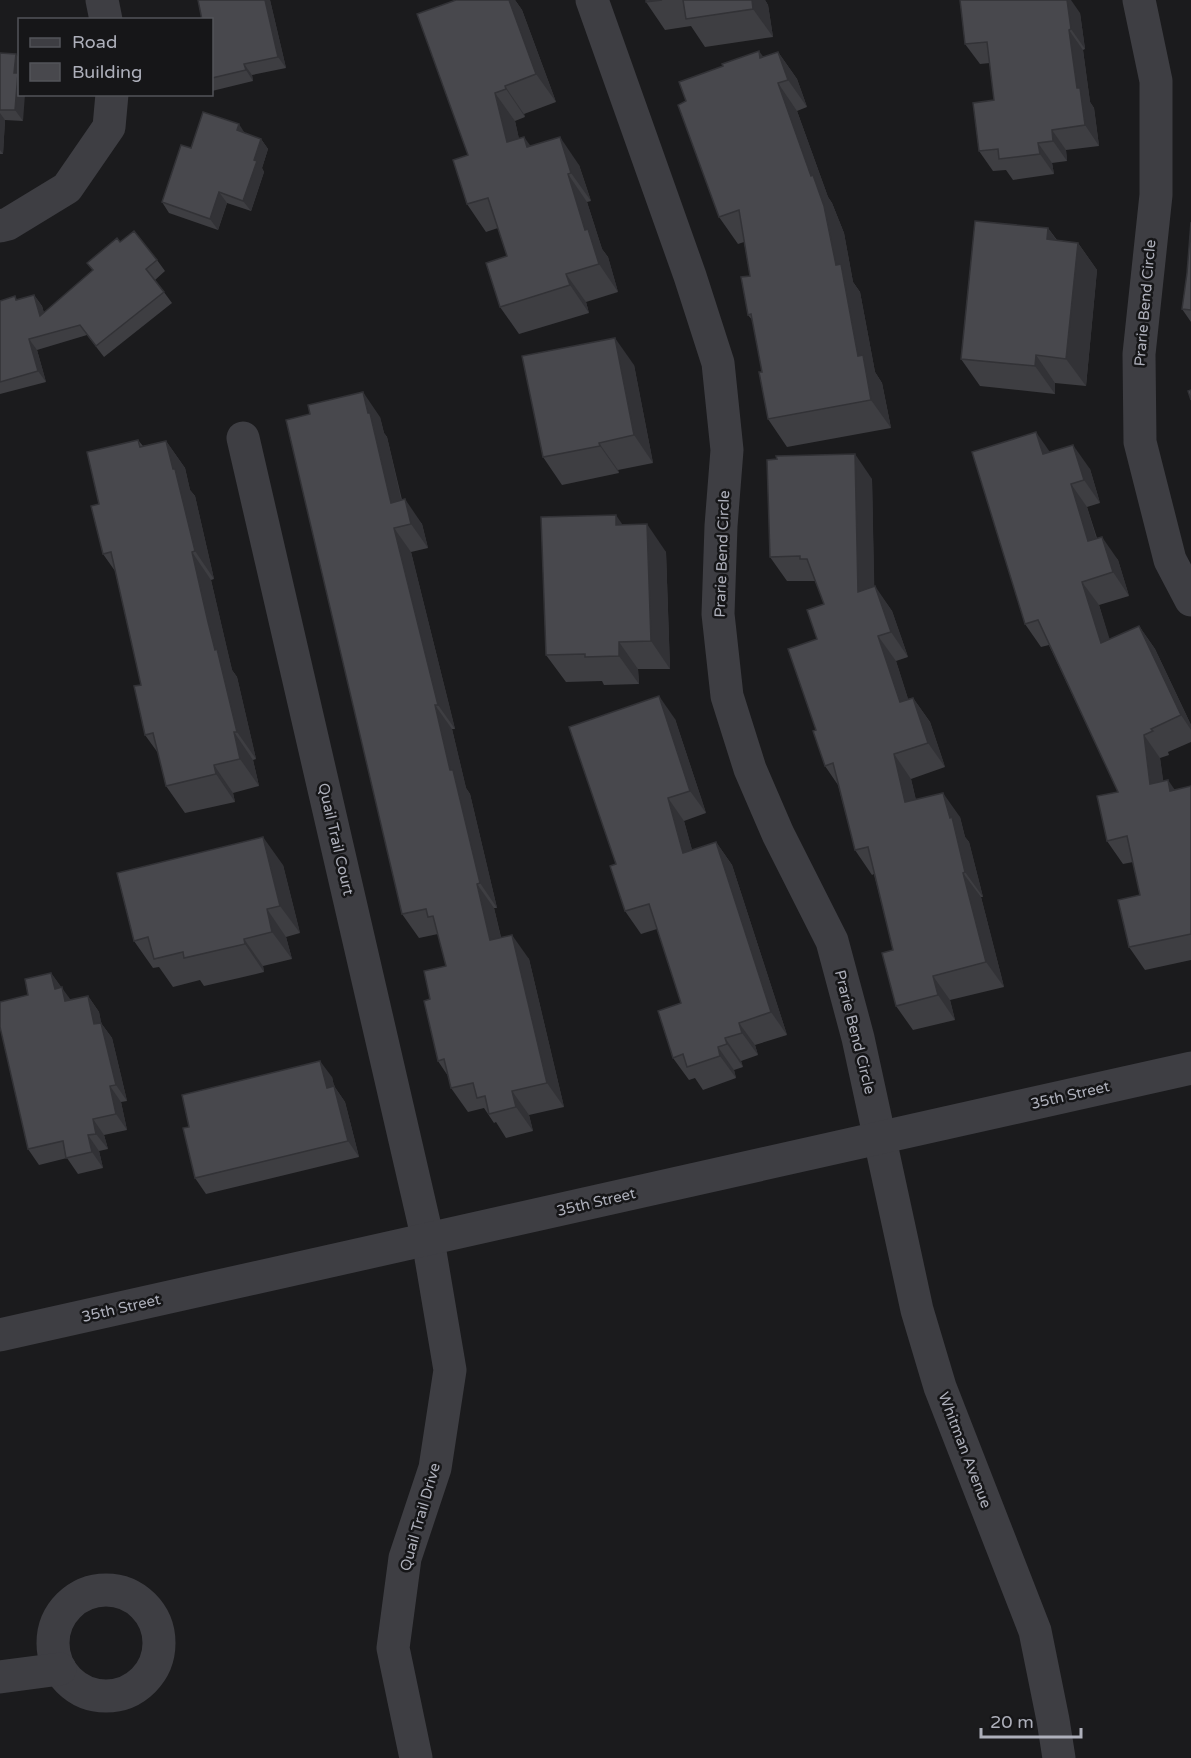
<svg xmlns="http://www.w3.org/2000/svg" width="1191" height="1758" viewBox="0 0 1191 1758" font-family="'Varela Round',sans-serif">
  <rect width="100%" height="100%" fill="#1b1b1d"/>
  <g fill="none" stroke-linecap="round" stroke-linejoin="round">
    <g stroke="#3e3e43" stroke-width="33">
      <polyline points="102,0 106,20"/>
      <polyline points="592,0 690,276 718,363 727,450 721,526 718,614 727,696 750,769 778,834 832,941 858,1038 917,1310 940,1387 1035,1631 1053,1720 1059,1758"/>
      <polyline points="1139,0 1156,81 1156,195 1139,354 1140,442 1170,560 1191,600"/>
      <polyline points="0,226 8,224 67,188 109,127 112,94"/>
      <polyline points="243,438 428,1240 450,1370 435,1468 405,1558 393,1648 416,1758"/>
      <circle cx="106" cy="1643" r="53"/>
      <polyline points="0,1677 60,1669"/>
    </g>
    <polyline stroke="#3e3e43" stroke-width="33" points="0,1335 1191,1068"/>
  </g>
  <g fill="#3e3e42">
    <polygon points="198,0 270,0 286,68 252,75 253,81 212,91 212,20"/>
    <polygon points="456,0 515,0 522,10 556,102 524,114 525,117 515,121 519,139 531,146 579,165 591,201 587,202 602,249 608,257 618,292 586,302 589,313 519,334 500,307 507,256 498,228 486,232 467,204 468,155"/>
    <polygon points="646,0 765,0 768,5 773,37 705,47 691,26 665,30 646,2"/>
    <polygon points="1080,13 1085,49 1083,50 1090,102 1094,108 1099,146 1066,150 1067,161 1052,163 1054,174 1013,180 1006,170 993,171 979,151 994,100 990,63 980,64 965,44"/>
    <polygon points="778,52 797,79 807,107 797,111 828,197 832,203 844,233 853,282 860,292 875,372 882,383 891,428 787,447 768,419 762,372 753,321 748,315 750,276 744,242 738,244 719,217 686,101 764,57"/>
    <polygon points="0,53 23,121 5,120 3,154 0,154"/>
    <polygon points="245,133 261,139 268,149 262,168 264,172 251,211 227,203 218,230 169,213 162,202 191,148"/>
    <polygon points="1191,222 1191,322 1182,309 1187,273"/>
    <polygon points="1048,228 1057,240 1078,243 1097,270 1086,386 1055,383 1055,394 980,386 961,359"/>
    <polygon points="120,242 157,260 165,271 155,280 172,303 104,357 87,335 37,350 46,382 0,394 0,301 15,296 17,300 34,295 42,306 44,313 93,270 87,263"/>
    <polygon points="634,365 653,463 618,470 619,473 562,485 543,457"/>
    <polygon points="380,417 384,433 387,437 402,500 422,524 428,548 411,552 455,729 452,729 466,788 470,794 497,908 494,908 501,937 529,959 564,1107 529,1115 533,1131 506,1138 496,1122 494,1123 484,1108 468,1112 451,1088 448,1076 438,1061 430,999 446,966 438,934 419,938 402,914"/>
    <polygon points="138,440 143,446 166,441 185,468 190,490 195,496 214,579 211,580 227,649 232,670 237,677 256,759 253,760 259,786 233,793 235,802 185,813 166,786 158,753 145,735 141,685 115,571 103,554 99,504"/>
    <polygon points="1050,452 1090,469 1100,503 1087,507 1097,538 1118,560 1129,596 1099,605 1109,639 1139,626 1155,649 1191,725 1191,742 1168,752 1169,755 1160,758 1163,781 1175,790 1191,786 1191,960 1145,970 1129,947 1140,895 1133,862 1123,864 1107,841 1118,792 1049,645 1041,647 1025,624"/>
    <polygon points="777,459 872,479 874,586 892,611 908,657 896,661 908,699 913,698 930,722 945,767 911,779 916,800 960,817 965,837 969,842 983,897 981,897 1004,987 950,1000 955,1020 913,1030 896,1006 893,950 874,874 872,875 855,850 838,785 825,766 816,730 817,639 824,604 815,581 787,581 770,557"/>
    <polygon points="623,525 666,552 670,669 638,669 639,684 604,685 602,681 566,682 546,655"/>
    <polygon points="675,719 706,813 684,821 692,850 716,842 732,865 787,1035 755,1045 758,1055 741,1061 743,1067 734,1070 736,1078 703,1090 695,1078 689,1080 673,1058 681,1003 657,929 641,934 625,911"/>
    <polygon points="283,865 300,933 286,937 292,959 263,966 264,972 239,978 204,986 200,980 173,987 159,967 153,968 134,941"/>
    <polygon points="51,973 70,1000 88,996 99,1012 101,1023 112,1038 127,1101 121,1102 127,1130 104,1135 108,1149 99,1151 103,1168 78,1174 67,1158 39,1165 28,1149 28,995"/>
    <polygon points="332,1077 334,1086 345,1102 359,1157 206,1194 195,1178 189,1127"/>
  </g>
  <g fill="#323236">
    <polygon points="265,0 270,0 286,68 278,57"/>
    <polygon points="509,0 515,0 522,10 556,102 536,74"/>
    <polygon points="752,0 765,0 768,5 773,37 753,9"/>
    <polygon points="1067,0 1071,0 1080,13 1085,49 1071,29"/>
    <polygon points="1069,30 1083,50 1090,102 1094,108 1099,146 1085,125 1077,88"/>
    <polygon points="759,51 779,78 778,83 797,111 828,197 832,203 844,233 853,282 860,292 875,372 882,383 891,428 871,400 858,356 811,176 760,58"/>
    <polygon points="778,52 797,79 807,107 788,80"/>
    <polygon points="16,54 20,60 20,94 25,94 23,121 15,110 14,73"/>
    <polygon points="244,64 252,75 253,81 246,70"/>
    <polygon points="505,86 524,114 525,117 506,89"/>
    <polygon points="495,93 515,121 526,170 507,142"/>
    <polygon points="0,113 5,120 3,154 0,150"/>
    <polygon points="239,124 246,135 237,130"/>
    <polygon points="1052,130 1066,150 1067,161 1053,141"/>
    <polygon points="524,137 544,164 527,147"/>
    <polygon points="560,137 579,165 591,201 571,173"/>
    <polygon points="261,139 268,149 262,168 264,172 251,211 243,201 254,160"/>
    <polygon points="1038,143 1052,163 1054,174 1040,154"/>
    <polygon points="568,174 587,202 602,249 608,257 618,292 599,264 585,230"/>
    <polygon points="219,192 227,203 218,230 210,219"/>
    <polygon points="1048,228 1067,256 1047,239"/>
    <polygon points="1078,243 1097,270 1086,386 1066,359"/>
    <polygon points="566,274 586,302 589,313 570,285"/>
    <polygon points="34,295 42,306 48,327 40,316"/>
    <polygon points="615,338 634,365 653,463 634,435"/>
    <polygon points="29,339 37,350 46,382 38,371"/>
    <polygon points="1036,355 1055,383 1055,394 1035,366"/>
    <polygon points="363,392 380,417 384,433 387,437 407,525 391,503"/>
    <polygon points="1036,432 1052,455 1043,454"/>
    <polygon points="166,441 185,468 190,490 195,496 214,579 195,551 173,469"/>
    <polygon points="599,443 618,470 619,473 600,446"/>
    <polygon points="1073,445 1090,469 1100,503 1084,480"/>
    <polygon points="855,454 872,479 875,617 858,592"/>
    <polygon points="1071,484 1087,507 1104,564 1088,541"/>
    <polygon points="405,499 422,524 428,548 411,524"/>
    <polygon points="616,515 635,543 616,525"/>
    <polygon points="647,524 666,552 670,669 651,641"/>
    <polygon points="394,528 411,552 455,729 438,705"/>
    <polygon points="1102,537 1118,560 1129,596 1113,572"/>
    <polygon points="192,552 211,580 232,670 237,677 256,759 237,732 215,650"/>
    <polygon points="1082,582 1099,605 1118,666 1101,643"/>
    <polygon points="875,586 892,611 908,657 891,632"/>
    <polygon points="1139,626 1155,649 1191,725 1191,730 1181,715"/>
    <polygon points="878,636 896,661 917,727 900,702"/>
    <polygon points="619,642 638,669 639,684 619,656"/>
    <polygon points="659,696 675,719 706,813 690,791"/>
    <polygon points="913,698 930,722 945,767 928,743"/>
    <polygon points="435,705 452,729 466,788 470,794 497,908 480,883 450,770"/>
    <polygon points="234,732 253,760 259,786 240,759"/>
    <polygon points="1144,735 1160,758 1167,807 1150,784"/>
    <polygon points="894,754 911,779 922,827 905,802"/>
    <polygon points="214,765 233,793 235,802 216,774"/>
    <polygon points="1168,780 1184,803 1170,791"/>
    <polygon points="943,793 960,817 965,837 969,842 983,897 965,872"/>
    <polygon points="668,798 684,821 699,875 683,853"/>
    <polygon points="263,837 283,865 300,933 280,906"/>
    <polygon points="716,842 732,865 787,1035 771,1012"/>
    <polygon points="963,873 981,897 1004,987 986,962"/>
    <polygon points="477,884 494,908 507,964 490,940"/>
    <polygon points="267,909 286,937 292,959 272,932"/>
    <polygon points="512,935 529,959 564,1107 547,1083"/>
    <polygon points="244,939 263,966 264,972 245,944"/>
    <polygon points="51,973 73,1003 76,1017 55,989"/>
    <polygon points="933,976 950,1000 955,1020 938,995"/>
    <polygon points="88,996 99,1012 105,1040 94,1024"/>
    <polygon points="101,1023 112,1038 127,1101 116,1085"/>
    <polygon points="739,1023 755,1045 758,1055 742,1033"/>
    <polygon points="725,1038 741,1061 743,1067 727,1044"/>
    <polygon points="718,1047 734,1070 736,1078 720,1056"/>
    <polygon points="320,1061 332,1077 338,1104 327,1088"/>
    <polygon points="110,1086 121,1102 127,1130 116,1114"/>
    <polygon points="334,1086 345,1102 359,1157 348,1141"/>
    <polygon points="512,1091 529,1115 533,1131 516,1107"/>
    <polygon points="93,1119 104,1135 108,1149 96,1134"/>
    <polygon points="88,1135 99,1151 103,1168 92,1152"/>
  </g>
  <g fill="#48484d" stroke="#323236" stroke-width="1.5">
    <polygon points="198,0 265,0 278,57 244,64 246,70 212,78 212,20 202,20"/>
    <polygon points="456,0 509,0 536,74 505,86 506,89 495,93 507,142 524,137 527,147 560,137 571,173 568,174 585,230 588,229 599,264 566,274 570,285 500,307 486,263 507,256 488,198 467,204 453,160 468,155 417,14"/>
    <polygon points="646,0 662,0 646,2"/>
    <polygon points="683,0 752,0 753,9 686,19"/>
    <polygon points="960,0 1067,0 1071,29 1069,30 1077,88 1080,88 1085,125 1052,130 1053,141 1038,143 1040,154 999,159 998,149 979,151 973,103 994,100 987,42 965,44"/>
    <polygon points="759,51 760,58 778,52 788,80 778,83 811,176 813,175 824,206 836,265 841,264 858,356 863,355 871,400 768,419 759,372 762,372 751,314 748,315 741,277 750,276 739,210 719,217 678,105 686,101 679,82 723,66 722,64"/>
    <polygon points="0,53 16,54 14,73 18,73 15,110 0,110"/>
    <polygon points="203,112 239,124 237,130 261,139 254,160 257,161 243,201 219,192 210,219 162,202 181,145 191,148"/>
    <polygon points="975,221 1048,228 1047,239 1078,243 1066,359 1036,355 1035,366 961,359"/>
    <polygon points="1191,222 1191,310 1182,309 1187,273"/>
    <polygon points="134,231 157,260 146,269 164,292 96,346 80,325 29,339 38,371 0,382 0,301 15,296 16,300 34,295 40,316 93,270 87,263 117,238 120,242"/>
    <polygon points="615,338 634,435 599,443 600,446 543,457 522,356"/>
    <polygon points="1191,390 1191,400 1188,391"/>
    <polygon points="363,392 368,413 370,413 391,503 405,499 411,524 394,528 438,705 435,705 450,770 453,770 480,883 477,884 490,940 512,935 547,1083 512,1091 516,1107 489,1114 485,1096 477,1098 473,1083 451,1088 444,1059 438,1061 424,1001 430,999 424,971 446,966 433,916 428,917 426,909 402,914 286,420 310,414 308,405"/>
    <polygon points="1036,432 1043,454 1073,445 1084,480 1071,484 1088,541 1102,537 1113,572 1082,582 1101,643 1139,626 1181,715 1151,729 1153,731 1144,735 1150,784 1168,780 1170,791 1191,786 1191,934 1129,947 1118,900 1140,895 1127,836 1107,841 1097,796 1118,792 1038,620 1025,624 972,452"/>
    <polygon points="138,440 140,447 166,441 173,469 175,469 195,551 192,552 208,622 215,650 217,649 237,732 234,732 240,759 214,765 216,774 166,786 153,733 145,735 134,686 141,685 111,552 103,554 91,506 99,504 87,452"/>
    <polygon points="855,454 858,592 875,586 891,632 878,636 900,702 913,698 928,743 894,754 905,802 943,793 950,818 952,817 965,872 963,873 986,962 933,976 938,995 896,1006 882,953 893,950 868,847 855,850 833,763 825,766 813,731 816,730 788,649 817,639 807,610 824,604 807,559 800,559 800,556 770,557 767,460 777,459 776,456"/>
    <polygon points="616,515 616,525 647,524 651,641 619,642 619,656 585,657 585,654 546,655 541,517"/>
    <polygon points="659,696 690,791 668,798 683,853 716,842 771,1012 739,1023 742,1033 725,1038 727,1044 718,1047 720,1056 687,1067 683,1054 673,1058 658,1011 681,1003 649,904 625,911 610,866 616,864 569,727"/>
    <polygon points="263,837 280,906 267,909 272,932 244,939 245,944 184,958 183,952 154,959 148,937 134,941 117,873"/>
    <polygon points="51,973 55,989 62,987 65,1001 88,996 94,1024 101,1023 116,1085 110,1086 116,1114 93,1119 96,1134 88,1135 92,1152 66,1158 63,1141 28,1149 0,1027 0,1002 28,995 25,979"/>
    <polygon points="320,1061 327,1088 334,1086 348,1141 195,1178 183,1128 189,1127 182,1095"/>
  </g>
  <g text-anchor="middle" stroke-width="5" stroke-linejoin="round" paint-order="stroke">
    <g font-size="15" fill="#aeb0bb" stroke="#161618">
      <text transform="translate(1145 303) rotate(-85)" y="5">Prarie Bend Circle</text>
      <text transform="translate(722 554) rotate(-88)" y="5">Prarie Bend Circle</text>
      <text transform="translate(336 839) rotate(77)" y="5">Quail Trail Court</text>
      <text transform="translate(855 1032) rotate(76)" y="5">Prarie Bend Circle</text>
      <text transform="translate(1070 1095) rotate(-13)" y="5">35th Street</text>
      <text transform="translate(596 1202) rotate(-13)" y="5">35th Street</text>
      <text transform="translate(121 1308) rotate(-13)" y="5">35th Street</text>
      <text transform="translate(965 1450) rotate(69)" y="5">Whitman Avenue</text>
      <text transform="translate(420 1517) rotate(-74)" y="5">Quail Trail Drive</text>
    </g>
  </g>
  <rect x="18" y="18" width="195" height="78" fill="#161618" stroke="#535459" stroke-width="1.5"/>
  <rect x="30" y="38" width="30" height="9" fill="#3e3e43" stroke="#535459" stroke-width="1.5"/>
  <text x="72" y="48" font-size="18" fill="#aeb0bb">Road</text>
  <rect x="30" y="63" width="30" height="18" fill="#48484d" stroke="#535459" stroke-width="1.5"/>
  <text x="72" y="78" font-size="18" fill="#aeb0bb">Building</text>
  <path d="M981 1728v9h100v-9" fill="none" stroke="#aeb0bb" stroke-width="3"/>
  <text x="990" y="1728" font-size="18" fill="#aeb0bb" stroke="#161618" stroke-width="4.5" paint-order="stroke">20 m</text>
</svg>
